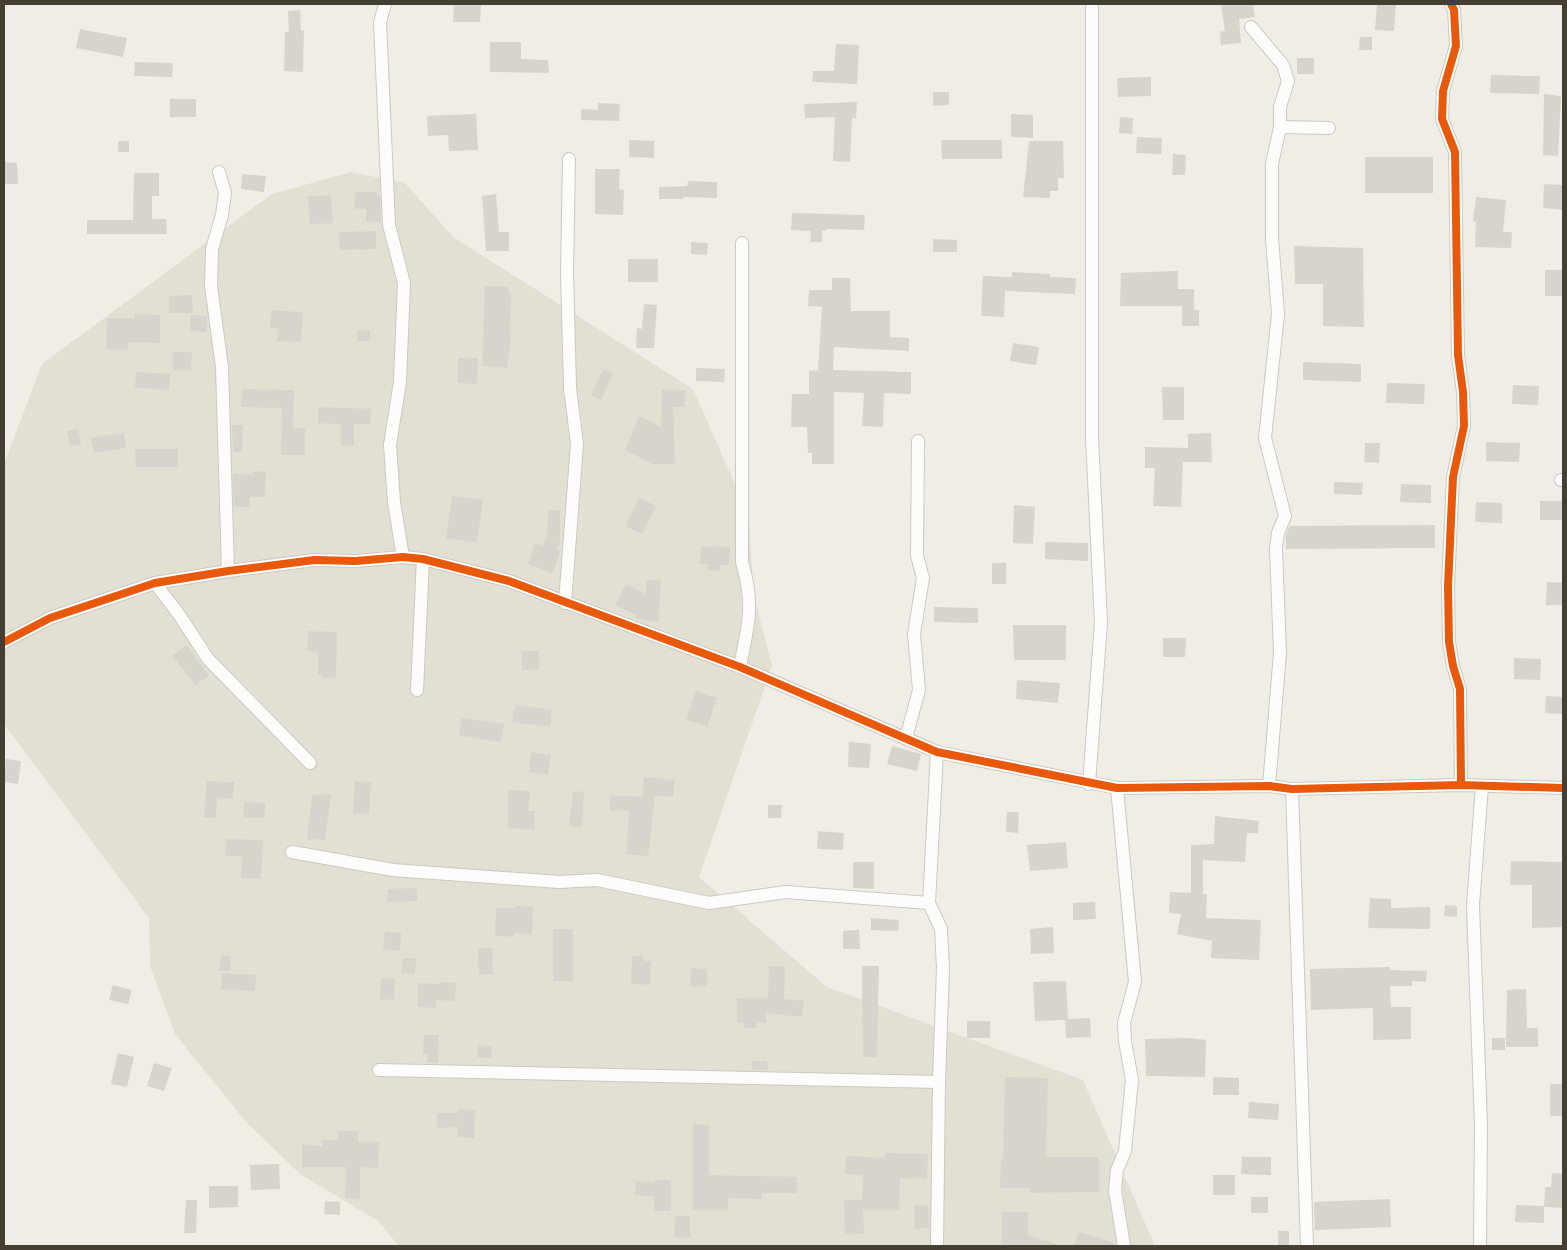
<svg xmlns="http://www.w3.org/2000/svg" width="1567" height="1250" viewBox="0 0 1567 1250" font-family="'Varela Round',sans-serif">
  <rect width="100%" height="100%" fill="#efede6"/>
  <polygon fill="#e4dfd3" points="351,172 405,183 453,237 693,389 749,516 753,592 772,666 699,877 827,987 1083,1080 1155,1246 399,1246 378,1221 300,1174 246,1122 175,1034 150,966 149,918 4,724 4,464 42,364 272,194"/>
  <g fill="#d7d4cd">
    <polygon points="454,4 481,5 480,22 453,22"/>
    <polygon points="1221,4 1253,4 1255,17 1239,19 1241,43 1221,45 1220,32 1225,31"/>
    <polygon points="1377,4 1396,5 1394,31 1375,30"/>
    <polygon points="300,10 301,31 304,30 303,72 284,71 285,32 289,32 288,11"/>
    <polygon points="80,29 127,38 123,57 76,48"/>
    <polygon points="1360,37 1372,37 1372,50 1359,50"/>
    <polygon points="490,42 521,42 521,59 548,60 549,73 490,72"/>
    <polygon points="836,44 859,45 857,84 812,82 813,71 834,71"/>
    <rect x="1297" y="58" width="17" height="16"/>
    <polygon points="135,62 173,63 172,77 134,76"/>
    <polygon points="1491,75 1540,76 1539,94 1490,93"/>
    <polygon points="1151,77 1151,96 1118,97 1117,78"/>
    <polygon points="933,92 949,92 949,105 933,106"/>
    <polygon points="1544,94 1561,96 1558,156 1543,155"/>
    <rect x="170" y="99" width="26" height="18"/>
    <polygon points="857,102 856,118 852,118 850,162 833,161 835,117 805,118 804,104"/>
    <polygon points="598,103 620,104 619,121 581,120 581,109 598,110"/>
    <polygon points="476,114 478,150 449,151 448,135 428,136 427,116"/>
    <polygon points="1011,114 1033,115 1033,138 1011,137"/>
    <polygon points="1120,117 1133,118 1132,134 1119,133"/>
    <polygon points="1137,137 1162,138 1161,154 1136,153"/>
    <polygon points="629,140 654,141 654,158 629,157"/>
    <polygon points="941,140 1002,140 1002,159 942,159"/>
    <rect x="118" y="141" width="11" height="11"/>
    <polygon points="1029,141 1063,141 1064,178 1058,178 1058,191 1050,191 1050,198 1023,197"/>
    <polygon points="1173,154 1186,155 1185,175 1172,175"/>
    <rect x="1365" y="157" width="68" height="36"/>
    <polygon points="4,162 17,163 18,184 4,184"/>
    <polygon points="595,169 620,169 619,189 624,190 623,215 595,214"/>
    <polygon points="134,173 159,173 159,196 152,196 152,219 166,219 167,234 87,234 87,220 133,220"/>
    <polygon points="242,174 266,176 264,192 241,189"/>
    <polygon points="688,181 717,182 717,198 683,197 683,199 659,199 659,187 687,186"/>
    <polygon points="1544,184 1563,185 1563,210 1543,208"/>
    <polygon points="355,192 377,192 377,196 380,196 381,222 366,222 366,209 354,209"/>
    <polygon points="496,194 499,232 509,232 509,251 486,251 482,196"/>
    <polygon points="331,195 333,223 310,224 308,196"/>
    <polygon points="1476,197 1506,200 1503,232 1512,232 1511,248 1475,247 1476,222 1473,221"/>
    <polygon points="792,213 865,215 864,230 826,229 826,231 822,231 822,242 810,242 811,231 791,230"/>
    <polygon points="376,231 376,249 340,250 339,232"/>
    <polygon points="933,239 957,240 957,252 933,252"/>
    <polygon points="691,242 708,243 707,255 691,254"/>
    <polygon points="1294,246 1363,248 1364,327 1323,326 1323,284 1295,284"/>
    <rect x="628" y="259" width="30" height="23"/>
    <rect x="1545" y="270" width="18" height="26"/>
    <polygon points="1178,271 1178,289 1194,289 1194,310 1199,310 1199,326 1182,326 1182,306 1120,306 1121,273"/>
    <polygon points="1012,272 1050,274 1050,277 1076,278 1075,294 1005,291 1004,317 981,316 983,276 1012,277"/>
    <polygon points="832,278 850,278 851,311 890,311 890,337 909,338 909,351 834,347 833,370 911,372 911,394 884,393 883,427 862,426 864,393 834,392 834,464 812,464 812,453 808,453 807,427 791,427 792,394 809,394 809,370 818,371 822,307 808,306 809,290 832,290"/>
    <polygon points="485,286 509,287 509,294 511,294 510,347 507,368 482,366"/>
    <polygon points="192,295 193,313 169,313 169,296"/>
    <polygon points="644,304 657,305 654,348 636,348 637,328 642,329"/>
    <polygon points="271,310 303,312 301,342 277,341 278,329 270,328"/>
    <polygon points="135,314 160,315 160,343 128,342 128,350 106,349 107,318 135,319"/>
    <polygon points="191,315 207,316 207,332 190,331"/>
    <rect x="357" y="330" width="13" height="11"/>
    <polygon points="1013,343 1039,347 1036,365 1010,361"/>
    <polygon points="173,352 192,352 191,370 173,370"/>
    <polygon points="458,358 478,358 477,384 458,383"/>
    <polygon points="1303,362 1361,364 1361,382 1303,380"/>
    <polygon points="696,368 725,369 724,382 696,381"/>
    <polygon points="603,369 613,374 601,400 591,395"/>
    <polygon points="136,372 170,374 169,390 135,388"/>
    <polygon points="1387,383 1425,384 1424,404 1386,403"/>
    <polygon points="1513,385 1539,386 1538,405 1512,404"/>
    <polygon points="1162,387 1184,387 1184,420 1163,420"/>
    <polygon points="242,389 294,390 293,428 305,428 305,455 281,455 282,408 241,407"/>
    <polygon points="662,390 685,390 685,407 673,407 675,464 652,464 625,450 639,416 661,427"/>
    <polygon points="318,407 371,409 370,424 354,424 354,446 341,446 341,424 318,423"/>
    <polygon points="232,425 243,425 242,452 233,452"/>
    <polygon points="78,429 81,444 70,446 67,431"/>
    <polygon points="124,433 126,448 94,453 91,438"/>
    <polygon points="1211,433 1212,462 1183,462 1181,507 1153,506 1155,468 1145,468 1145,447 1188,448 1188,434"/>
    <polygon points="1486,442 1520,443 1519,462 1486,461"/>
    <polygon points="1365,443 1380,443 1379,463 1364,462"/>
    <polygon points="135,449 178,449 178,467 136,467"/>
    <polygon points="253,471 266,472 265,497 250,497 250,507 234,507 233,474 253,475"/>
    <polygon points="1334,482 1363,483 1362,495 1334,494"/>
    <polygon points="1401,484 1431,485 1431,503 1400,502"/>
    <polygon points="452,496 483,500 477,543 446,538"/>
    <polygon points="639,498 656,506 642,534 625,526"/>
    <rect x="1540" y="501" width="23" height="19"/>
    <polygon points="1476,502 1502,503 1502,523 1475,522"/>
    <polygon points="1014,505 1035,507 1033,544 1013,543"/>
    <polygon points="548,510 560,511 560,541 557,550 560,551 553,573 528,564 535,543 543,546 547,532"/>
    <polygon points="1435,525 1435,548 1286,549 1286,534 1290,526"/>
    <polygon points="1045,542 1088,543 1088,561 1045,559"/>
    <polygon points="701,546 730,547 729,565 720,565 720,571 707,570 708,564 700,564"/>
    <rect x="992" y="563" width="14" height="21"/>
    <polygon points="646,580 661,580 658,622 636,619 636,615 615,605 626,584 646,594"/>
    <polygon points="1547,582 1563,583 1563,605 1546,605"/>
    <polygon points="934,607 978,608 978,623 934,622"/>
    <polygon points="1013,625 1066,625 1066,660 1014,660"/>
    <polygon points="308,631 337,632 336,678 321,678 321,674 318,674 318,652 307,651"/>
    <polygon points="1163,638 1186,638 1185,657 1163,657"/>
    <polygon points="186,645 209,675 196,685 172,656"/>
    <rect x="522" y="651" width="17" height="19"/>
    <polygon points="1514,658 1541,659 1540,680 1514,679"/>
    <polygon points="1017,680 1060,683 1058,703 1016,699"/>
    <polygon points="696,691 717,698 707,727 686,719"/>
    <polygon points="1546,696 1563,697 1563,714 1545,713"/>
    <polygon points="515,705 552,710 550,727 512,722"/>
    <polygon points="462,718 504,724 501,742 459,735"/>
    <polygon points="849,742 871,744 869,768 848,767"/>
    <polygon points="892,746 921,754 917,771 887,764"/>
    <polygon points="531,752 551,755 548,775 529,772"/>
    <polygon points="6,759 21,761 18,784 4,782"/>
    <polygon points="644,777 675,780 673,797 655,796 648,856 626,854 629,811 610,810 610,795 642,797"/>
    <polygon points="207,781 234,782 233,799 217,798 216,818 204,817"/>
    <polygon points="355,781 371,782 369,814 353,814"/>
    <polygon points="508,790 530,791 528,811 535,811 534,830 508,828"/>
    <polygon points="573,791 584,792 582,827 569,826"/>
    <polygon points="312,794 331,795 325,840 307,839"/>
    <polygon points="244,802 265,803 265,818 243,817"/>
    <polygon points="768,805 782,805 781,818 768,818"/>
    <polygon points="1007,812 1019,812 1018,833 1006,832"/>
    <polygon points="1215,816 1259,821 1258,833 1247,833 1245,862 1203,860 1203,894 1207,894 1206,918 1261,920 1259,960 1211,958 1212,941 1177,934 1181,914 1169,913 1170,892 1191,893 1191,845 1214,844"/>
    <polygon points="818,831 844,833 843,850 817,849"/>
    <polygon points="226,839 263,840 261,879 241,878 242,856 225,856"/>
    <polygon points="1066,842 1068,868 1030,871 1027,845"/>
    <polygon points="1511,861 1563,862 1563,927 1532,928 1532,885 1510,885"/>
    <polygon points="853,862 874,862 874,889 853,888"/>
    <polygon points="417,888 417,901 387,902 388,889"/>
    <polygon points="1370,898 1391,899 1391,908 1430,907 1430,929 1368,928"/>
    <polygon points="1095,902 1096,919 1073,920 1073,903"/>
    <polygon points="1445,905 1457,906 1457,917 1444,916"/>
    <polygon points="515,906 533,907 532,935 514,933 514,937 495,936 496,908 515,908"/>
    <polygon points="871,918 899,920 898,931 871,930"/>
    <polygon points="1053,927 1054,953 1031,954 1030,929"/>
    <rect x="553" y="929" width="20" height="52"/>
    <polygon points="859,930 860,949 843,949 843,931"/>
    <polygon points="385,932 401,933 400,951 383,949"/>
    <polygon points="478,948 492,948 493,974 479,975"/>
    <polygon points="221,955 231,956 230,971 219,971"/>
    <polygon points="632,956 643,956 643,961 651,961 650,985 631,984"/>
    <polygon points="403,958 416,959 415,974 401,973"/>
    <polygon points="769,966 785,967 784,999 804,1001 802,1017 766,1013 766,1023 756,1022 756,1028 744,1028 744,1023 737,1022 737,998 768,998"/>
    <polygon points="862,966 879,966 877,1057 863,1057"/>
    <polygon points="1390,967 1390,970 1427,971 1426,982 1412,981 1412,986 1390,986 1391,1007 1411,1007 1411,1039 1373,1040 1373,1008 1311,1010 1310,969"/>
    <polygon points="691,968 707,969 707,987 690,986"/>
    <polygon points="222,973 256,975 255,991 221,989"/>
    <polygon points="381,978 395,979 394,1000 380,999"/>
    <polygon points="1066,981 1068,1019 1090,1018 1091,1037 1066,1038 1065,1020 1035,1021 1033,982"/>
    <polygon points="439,982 456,983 455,1001 436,1000 436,1008 418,1007 418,983 439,984"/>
    <polygon points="113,985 132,990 128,1004 109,1000"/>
    <polygon points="1526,989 1527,1028 1538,1028 1538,1047 1506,1047 1507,990"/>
    <rect x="967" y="1021" width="23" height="17"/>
    <polygon points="424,1035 439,1035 438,1063 427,1063 427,1055 423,1054"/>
    <polygon points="1189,1038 1206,1040 1205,1077 1146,1076 1145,1039"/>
    <rect x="1492" y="1038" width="13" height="12"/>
    <polygon points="478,1045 492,1046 491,1058 477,1057"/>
    <polygon points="118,1053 134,1057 127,1087 111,1084"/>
    <polygon points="752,1061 767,1061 768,1070 752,1070"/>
    <polygon points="154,1063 172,1068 164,1091 147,1086"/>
    <polygon points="1005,1077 1048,1078 1046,1157 1099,1157 1099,1192 1030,1193 1030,1188 1000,1188 1001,1160 1003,1160"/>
    <polygon points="1213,1077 1239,1078 1239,1095 1213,1095"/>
    <rect x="1550" y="1084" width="13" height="32"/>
    <polygon points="1249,1102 1279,1104 1278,1120 1248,1118"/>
    <polygon points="459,1109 475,1110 474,1138 457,1137 458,1127 439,1128 437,1125 437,1113 458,1113"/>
    <polygon points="693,1124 709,1125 709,1175 797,1177 797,1193 762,1193 762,1199 728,1198 728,1210 693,1210"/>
    <polygon points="338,1131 358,1131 358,1142 379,1142 378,1168 360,1167 360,1199 345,1198 346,1167 302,1167 302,1145 322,1146 322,1140 338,1140"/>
    <polygon points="885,1153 928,1154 927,1179 900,1178 899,1210 863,1210 864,1234 845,1235 844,1200 862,1200 863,1175 845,1174 846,1156 885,1158"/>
    <polygon points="1242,1157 1271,1157 1271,1175 1241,1174"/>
    <polygon points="279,1164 280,1189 251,1190 250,1165"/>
    <polygon points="1552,1173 1563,1174 1563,1208 1544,1207 1544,1223 1515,1222 1516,1205 1544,1206 1545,1187 1551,1187"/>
    <rect x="1213" y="1175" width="22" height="20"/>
    <polygon points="654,1180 671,1180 671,1211 654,1211 654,1196 635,1195 636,1181 654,1182"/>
    <polygon points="209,1186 238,1186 238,1207 209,1208"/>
    <rect x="1251" y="1197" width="17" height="16"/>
    <polygon points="1390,1199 1391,1227 1315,1230 1314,1202"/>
    <polygon points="186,1200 197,1200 196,1233 184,1233"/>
    <polygon points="325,1201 340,1202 340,1215 324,1214"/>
    <polygon points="928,1205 929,1228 915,1229 914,1206"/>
    <polygon points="1002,1212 1028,1212 1028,1235 1057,1244 1056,1246 1002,1246"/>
    <polygon points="675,1216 690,1216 690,1238 674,1237"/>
    <rect x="1278" y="1231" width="11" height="15"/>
    <polygon points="1079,1232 1115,1243 1116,1246 1074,1246"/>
  </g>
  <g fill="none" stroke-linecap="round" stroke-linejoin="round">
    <defs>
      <g id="street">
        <polyline points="385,4 380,22 389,225 404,283 400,382 390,445 394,502 403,557"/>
        <polyline points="1451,4 1454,10 1456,46 1443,91 1442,119 1455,152 1458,355 1463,392 1464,426 1453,477 1448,586 1449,642 1453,666 1460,689 1461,785"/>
        <polyline points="1251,27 1283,65 1288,81 1280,107 1280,127 1272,164 1272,238 1278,314 1265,438 1285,516 1278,533 1276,549 1280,653 1269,786"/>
        <polyline points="1280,127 1329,128"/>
        <polyline points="219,172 225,193 222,215 212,249 211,286 222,367 228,571"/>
        <polyline points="1561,480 1563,480"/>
        <polyline points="155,583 180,616 208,659 310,763"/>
        <polyline points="565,603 577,444 570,388 567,273 569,159"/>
        <polyline points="4,642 50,618 155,583 228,571 314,560 356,561 403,557 423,559 509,581 740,667 937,752 1117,788 1269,786 1292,789 1461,785 1563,788"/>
        <path d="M740,667c8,-43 15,-61 2,-105v-319"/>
        <polyline points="417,690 423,559"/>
        <polyline points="906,738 919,690 914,634 923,578 917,556 918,441"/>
        <polyline points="1089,784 1101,622 1092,438 1092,4"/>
        <polyline points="1117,788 1135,982 1124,1023 1125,1041 1132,1080 1125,1151 1117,1170 1115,1190 1124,1246"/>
        <polyline points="1292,789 1307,1246"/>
        <polyline points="292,852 393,870 559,882 597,880 709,903 786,892 929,903"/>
        <polyline points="379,1070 939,1082"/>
        <polyline points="937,1246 939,1082 943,968 941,929 929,903 937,752"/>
        <polyline points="1480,1246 1481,1125 1473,905 1482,786"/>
      </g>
    </defs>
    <use href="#street" stroke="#cbc9c2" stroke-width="14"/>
    <use href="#street" stroke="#fdfcfb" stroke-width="12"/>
    <defs>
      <g id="cycleway">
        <polyline points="1451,4 1454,10 1456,46 1443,91 1442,119 1455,152 1458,355 1463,392 1464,426 1453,477 1448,586 1449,642 1453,666 1460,689 1461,785"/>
        <polyline points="4,642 50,618 155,583 228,571 314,560 356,561 403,557 423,559 509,581 740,667 937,752 1117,788 1269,786 1292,789 1461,785 1563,788"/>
      </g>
    </defs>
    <use href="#cycleway" stroke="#fff" stroke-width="11"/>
    <use href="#cycleway" stroke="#e8590c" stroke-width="8"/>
  </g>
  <rect width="1567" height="1250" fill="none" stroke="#453e32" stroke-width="10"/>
</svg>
